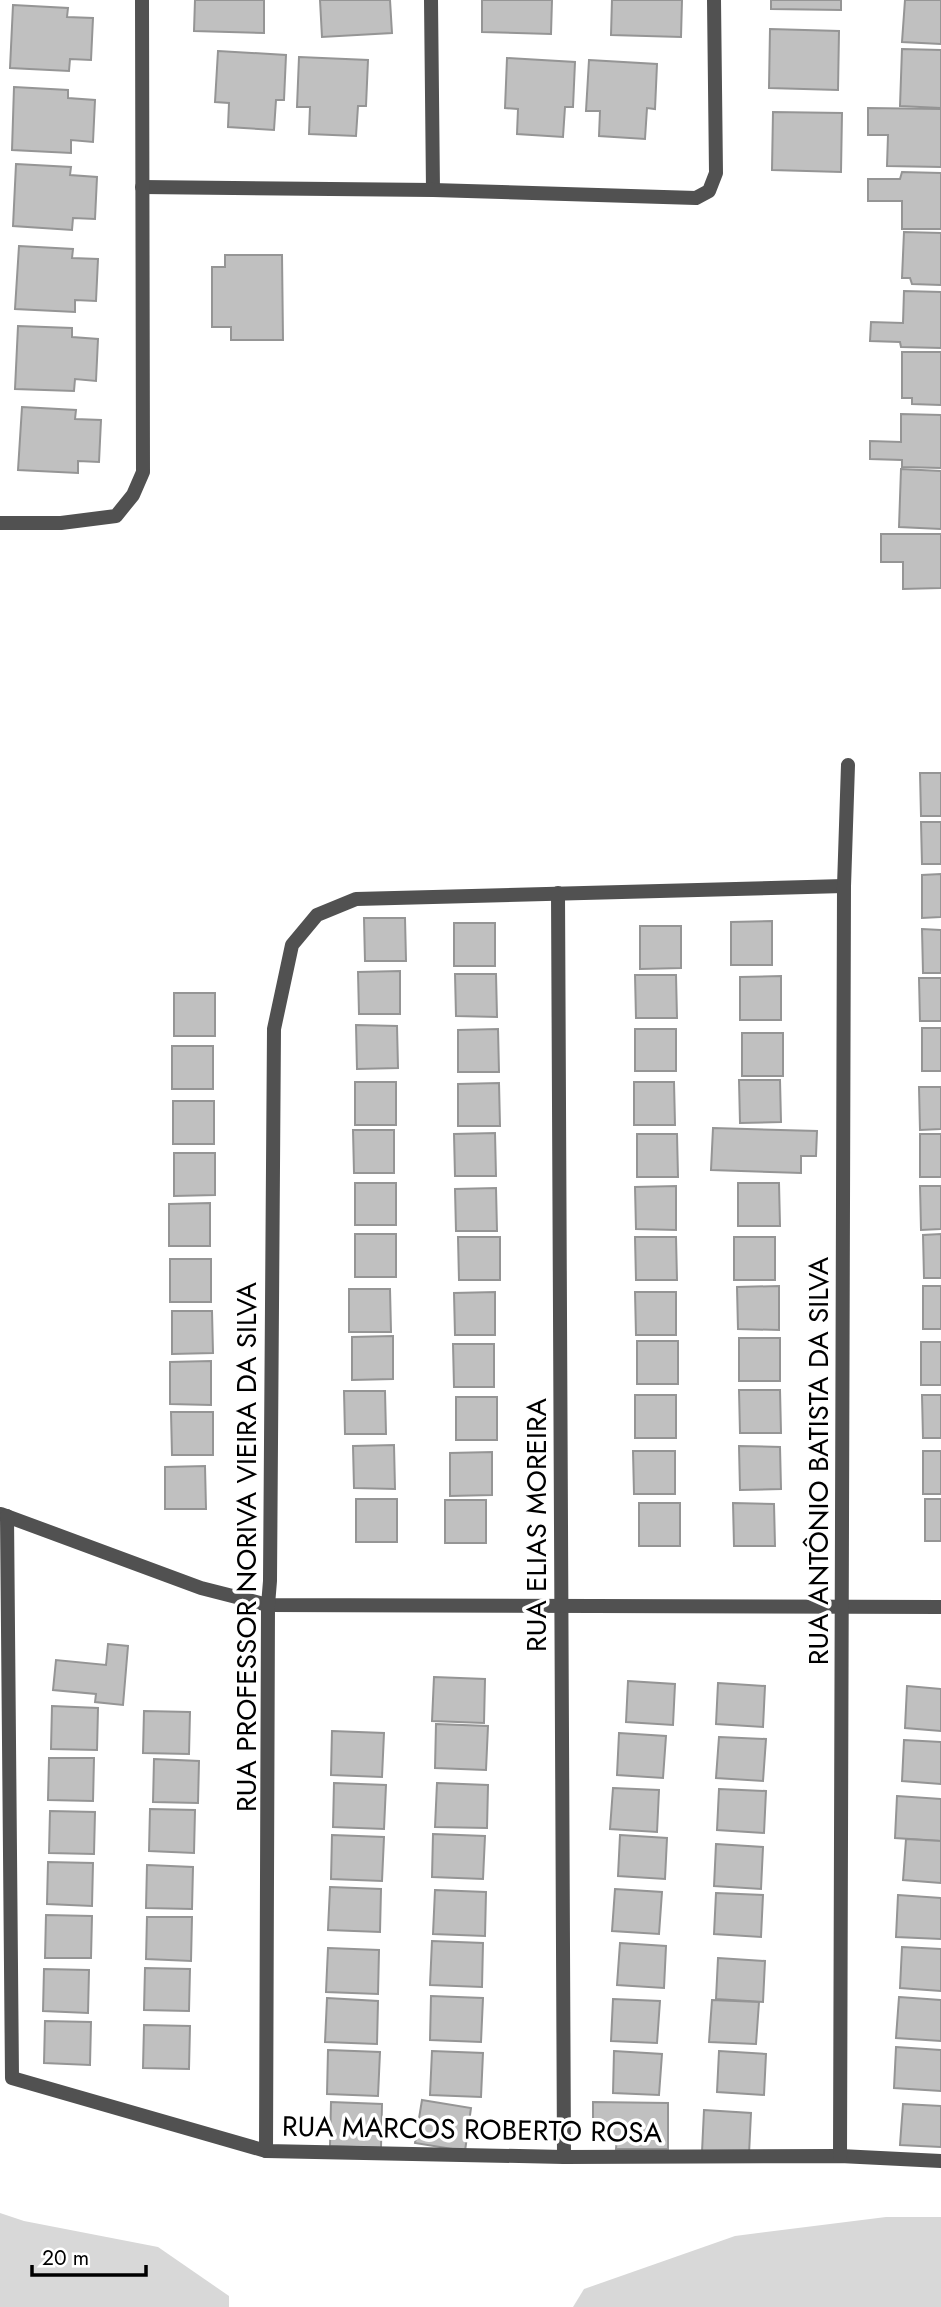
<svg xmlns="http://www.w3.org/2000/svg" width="941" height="2307" viewBox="0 0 941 2307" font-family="Jost,sans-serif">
  <rect width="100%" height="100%" fill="#fff"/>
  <g fill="#d8d8d8">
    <polygon points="0,2213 24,2221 158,2247 229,2296 229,2307 0,2307"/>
    <polygon points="886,2217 941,2217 941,2307 573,2307 584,2289 735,2236"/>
  </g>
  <g fill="#c0c0c0" stroke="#959595" stroke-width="2">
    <polygon points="195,0 264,0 264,33 194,31"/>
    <polygon points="320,0 390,0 392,33 322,37"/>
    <polygon points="482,0 552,0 551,34 482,32"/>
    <polygon points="612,0 682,0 681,37 611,35"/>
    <polygon points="771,0 841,0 841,10 771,9"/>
    <polygon points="905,0 941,0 941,44 902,42"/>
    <polygon points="13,5 68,8 67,17 93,18 91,60 70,59 69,71 10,68"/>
    <polygon points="770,29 839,31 838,90 769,88"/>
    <polygon points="902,49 941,50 941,108 900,106"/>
    <polygon points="218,51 286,55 284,100 276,100 274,130 228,127 229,103 215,102"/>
    <polygon points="299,57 368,60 366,106 358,106 356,136 309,134 310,107 297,107"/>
    <polygon points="507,58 575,62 573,107 565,107 563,137 517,134 518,109 505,108"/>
    <polygon points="589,60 657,64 655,109 647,108 645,139 599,136 600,111 586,111"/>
    <polygon points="14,87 68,90 68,98 95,100 93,142 71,140 71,153 12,150"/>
    <polygon points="868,108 941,109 941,167 887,166 888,135 868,135"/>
    <polygon points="773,112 842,113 841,172 772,170"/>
    <polygon points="16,164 71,167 70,175 97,177 95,219 73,218 72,230 13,226"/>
    <polygon points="902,172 941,173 941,229 902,229 902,201 868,201 868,179 900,179"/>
    <polygon points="904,232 941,233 941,285 912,284 910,278 902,278"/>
    <polygon points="19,246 73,249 72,258 98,259 96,301 75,300 75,312 15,309"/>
    <polygon points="225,255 282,255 283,340 231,340 231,327 212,327 212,267 225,267"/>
    <polygon points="904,291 941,292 941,348 901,347 900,342 870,341 871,322 903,323"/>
    <polygon points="18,326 72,328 72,337 98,339 96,381 75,379 74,391 15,389"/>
    <polygon points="902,352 941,352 941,405 912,404 912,398 902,398"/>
    <polygon points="22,407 76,410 75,419 101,420 99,462 78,461 78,473 18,470"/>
    <polygon points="901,414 941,415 941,468 902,467 902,460 870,459 870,441 901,442"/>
    <polygon points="901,469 941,471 941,529 899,527"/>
    <polygon points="881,534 941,534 941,588 903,589 903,562 881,562"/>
    <polygon points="920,773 941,773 941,816 921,816"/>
    <polygon points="921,822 941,822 941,864 922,864"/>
    <polygon points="941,874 941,917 922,918 922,875"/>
    <polygon points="364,918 405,918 406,961 365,961"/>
    <polygon points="772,921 772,965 731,965 731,922"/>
    <rect x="454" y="923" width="41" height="43"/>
    <polygon points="640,926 681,926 681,968 640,969"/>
    <polygon points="922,929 941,930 941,973 923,973"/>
    <polygon points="400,971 400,1014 359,1014 358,972"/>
    <polygon points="455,974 496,974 497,1017 456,1016"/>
    <polygon points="635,975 676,975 677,1018 636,1018"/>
    <polygon points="781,976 781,1020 740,1020 740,977"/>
    <polygon points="919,978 941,978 941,1021 920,1021"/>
    <rect x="174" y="993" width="41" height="43"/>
    <polygon points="356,1025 397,1026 398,1068 357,1069"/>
    <rect x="922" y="1028" width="19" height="43"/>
    <polygon points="498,1029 499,1072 458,1072 458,1030"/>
    <rect x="635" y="1029" width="41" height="42"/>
    <rect x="742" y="1033" width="41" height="43"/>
    <rect x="172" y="1046" width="41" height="43"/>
    <polygon points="739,1080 780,1080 781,1122 740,1123"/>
    <rect x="355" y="1082" width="41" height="43"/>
    <polygon points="634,1082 674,1082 675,1125 634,1125"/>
    <polygon points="499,1083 500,1126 458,1126 458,1084"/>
    <polygon points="919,1087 941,1087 941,1129 920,1130"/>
    <rect x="173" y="1101" width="41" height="43"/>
    <polygon points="713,1128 817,1131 816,1156 801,1156 801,1173 711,1170"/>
    <polygon points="353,1130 394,1130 394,1173 354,1173"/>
    <polygon points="495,1133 496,1176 455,1176 454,1134"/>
    <polygon points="637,1134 677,1134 678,1177 637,1177"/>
    <rect x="920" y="1134" width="21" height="43"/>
    <polygon points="174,1153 215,1153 215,1195 174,1196"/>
    <rect x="355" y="1183" width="41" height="42"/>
    <polygon points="738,1183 779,1183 780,1226 738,1226"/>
    <polygon points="676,1186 676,1230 636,1229 635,1187"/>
    <polygon points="920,1186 941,1186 941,1229 921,1230"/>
    <polygon points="496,1188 497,1231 456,1231 455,1189"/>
    <polygon points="210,1203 210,1246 169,1246 169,1204"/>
    <rect x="355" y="1234" width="41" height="43"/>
    <polygon points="941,1234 941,1278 924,1278 923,1235"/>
    <polygon points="458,1237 500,1237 500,1280 459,1280"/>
    <polygon points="635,1237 676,1237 677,1280 636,1280"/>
    <rect x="734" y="1237" width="41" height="43"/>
    <rect x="170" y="1259" width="41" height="43"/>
    <polygon points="779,1286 779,1330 738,1329 737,1287"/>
    <rect x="923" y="1286" width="18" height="43"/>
    <polygon points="349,1289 390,1289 391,1332 349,1332"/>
    <polygon points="495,1292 495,1335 455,1335 454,1293"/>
    <polygon points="635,1292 676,1292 676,1335 636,1335"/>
    <polygon points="172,1311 212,1311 213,1353 172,1354"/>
    <polygon points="393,1336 393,1379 352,1380 352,1337"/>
    <rect x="739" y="1338" width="41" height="43"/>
    <rect x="637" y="1341" width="41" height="43"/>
    <rect x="921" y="1342" width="20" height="43"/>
    <polygon points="453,1344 494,1344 494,1387 454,1387"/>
    <polygon points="211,1361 211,1405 170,1404 170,1362"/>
    <polygon points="739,1390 780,1390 781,1433 740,1433"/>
    <polygon points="344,1391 385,1391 386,1434 345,1434"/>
    <rect x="635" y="1395" width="41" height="43"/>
    <polygon points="922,1395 941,1395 941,1438 923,1438"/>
    <rect x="456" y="1397" width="41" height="43"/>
    <polygon points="171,1412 213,1412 213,1455 172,1455"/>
    <polygon points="394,1445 395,1489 354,1488 353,1446"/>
    <polygon points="739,1446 780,1447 781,1489 740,1490"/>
    <polygon points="633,1451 675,1451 675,1494 634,1494"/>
    <rect x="923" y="1451" width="18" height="43"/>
    <polygon points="492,1452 492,1495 450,1496 450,1453"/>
    <polygon points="205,1466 206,1509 165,1509 165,1467"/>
    <rect x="356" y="1499" width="41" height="43"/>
    <rect x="925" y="1499" width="16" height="42"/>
    <rect x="445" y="1500" width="41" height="43"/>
    <rect x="639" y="1503" width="41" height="43"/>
    <polygon points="733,1503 774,1504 775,1546 734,1546"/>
    <polygon points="108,1644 128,1646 123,1705 95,1702 96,1694 53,1690 56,1660 106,1665"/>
    <polygon points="434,1677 485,1679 484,1723 432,1721"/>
    <polygon points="628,1681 675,1684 673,1725 626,1722"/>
    <polygon points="718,1683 765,1686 763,1727 716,1724"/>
    <polygon points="907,1686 941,1689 941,1731 905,1728"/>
    <polygon points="52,1706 98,1708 97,1750 51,1749"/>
    <polygon points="144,1711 190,1712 189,1754 143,1753"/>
    <polygon points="436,1724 488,1726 486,1770 435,1768"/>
    <polygon points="332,1731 384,1733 382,1777 331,1775"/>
    <polygon points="619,1733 666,1736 663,1778 617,1775"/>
    <polygon points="719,1737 766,1739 763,1781 716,1778"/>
    <polygon points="904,1740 941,1742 941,1784 902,1781"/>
    <polygon points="49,1758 94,1758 93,1801 48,1800"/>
    <polygon points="154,1759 199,1761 198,1803 153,1802"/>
    <polygon points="334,1783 386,1785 384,1829 333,1827"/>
    <polygon points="437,1783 488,1785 487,1828 435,1827"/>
    <polygon points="613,1788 659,1790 657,1832 610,1829"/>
    <polygon points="719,1789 766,1791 764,1833 717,1830"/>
    <polygon points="897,1796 941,1799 941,1841 895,1838"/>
    <polygon points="150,1809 195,1810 194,1853 149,1851"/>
    <polygon points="50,1811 95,1812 94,1854 49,1853"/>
    <polygon points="433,1834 485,1836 483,1879 432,1877"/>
    <polygon points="332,1835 384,1837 382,1881 331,1879"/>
    <polygon points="620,1835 667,1838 665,1879 618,1876"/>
    <polygon points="906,1839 941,1841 941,1883 903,1880"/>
    <polygon points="716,1844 763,1847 761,1889 714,1886"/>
    <polygon points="48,1862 93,1863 92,1906 47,1904"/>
    <polygon points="147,1865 193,1867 192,1909 146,1908"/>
    <polygon points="330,1887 381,1889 380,1932 328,1930"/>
    <polygon points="615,1889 662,1892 659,1934 612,1931"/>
    <polygon points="435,1890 486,1892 485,1936 433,1934"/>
    <polygon points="716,1893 763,1895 761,1937 714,1934"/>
    <polygon points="898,1895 941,1898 941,1939 896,1937"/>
    <polygon points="46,1915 92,1916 91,1958 45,1958"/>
    <polygon points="147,1917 192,1917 191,1961 146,1959"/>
    <polygon points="432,1941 483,1943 482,1987 430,1985"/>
    <polygon points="620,1943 666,1946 664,1988 617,1985"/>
    <polygon points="902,1947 941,1949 941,1991 900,1988"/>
    <polygon points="328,1948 379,1950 378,1994 326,1992"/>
    <polygon points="718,1958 765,1961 763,2002 716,1999"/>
    <polygon points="145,1968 190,1969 189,2011 144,2010"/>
    <polygon points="44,1969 89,1970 88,2013 43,2011"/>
    <polygon points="431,1996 483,1998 481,2042 430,2040"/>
    <polygon points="899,1997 941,2000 941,2041 896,2038"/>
    <polygon points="327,1998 378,2001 377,2044 325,2042"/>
    <polygon points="613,1999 660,2001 657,2043 611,2041"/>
    <polygon points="712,2000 759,2002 756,2044 709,2042"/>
    <polygon points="45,2021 91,2022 90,2065 44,2063"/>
    <polygon points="144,2025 190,2026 189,2069 143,2068"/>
    <polygon points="896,2047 941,2050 941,2091 894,2088"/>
    <polygon points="328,2050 380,2052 378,2096 327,2094"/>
    <polygon points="432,2051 483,2053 481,2097 430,2095"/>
    <polygon points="614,2051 662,2054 659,2095 613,2093"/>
    <polygon points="719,2051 766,2054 764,2095 717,2092"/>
    <polygon points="422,2100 471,2108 465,2151 415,2143"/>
    <polygon points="331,2102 382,2104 381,2148 330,2146"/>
    <polygon points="593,2102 668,2103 668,2149 616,2149 617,2137 593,2137"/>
    <polygon points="903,2104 941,2106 941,2147 900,2145"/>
    <polygon points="704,2110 751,2113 749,2154 702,2152"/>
  </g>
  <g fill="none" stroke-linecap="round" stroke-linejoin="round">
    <g stroke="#515151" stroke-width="14">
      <polyline points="431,0 433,190"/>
      <polyline points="142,187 433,190 696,198 709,191 716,173 714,0"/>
      <polyline points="0,523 61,523 116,516 133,495 143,472 142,0"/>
      <polyline points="558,893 564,2157"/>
      <polyline points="1,1514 201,1588 268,1605 941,1607"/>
      <polyline points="7,1516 12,2078 266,2151 564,2157 840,2156 941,2161"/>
      <polyline points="266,2151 268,1605 270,1581 274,1029 292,945 317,915 356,899 844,886"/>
      <polyline points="840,2156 844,886 848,765"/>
    </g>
  </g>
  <g text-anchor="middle" stroke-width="7" stroke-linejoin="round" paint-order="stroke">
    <g font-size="28" fill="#000" stroke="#fff">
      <text transform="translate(818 1461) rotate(-90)" y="10">RUA ANTÔNIO BATISTA DA SILVA</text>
      <text transform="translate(536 1525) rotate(-90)" y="10">RUA ELIAS MOREIRA</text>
      <text transform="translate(246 1547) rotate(-90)" y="10">RUA PROFESSOR NORIVA VIEIRA DA SILVA</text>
      <text transform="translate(472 2129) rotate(1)" y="10">RUA MARCOS ROBERTO ROSA</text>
    </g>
  </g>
  <path d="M32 2265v10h114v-10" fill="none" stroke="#000000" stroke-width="3.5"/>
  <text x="42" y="2265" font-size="21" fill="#000000" stroke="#ffffff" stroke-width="5" paint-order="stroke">20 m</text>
</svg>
